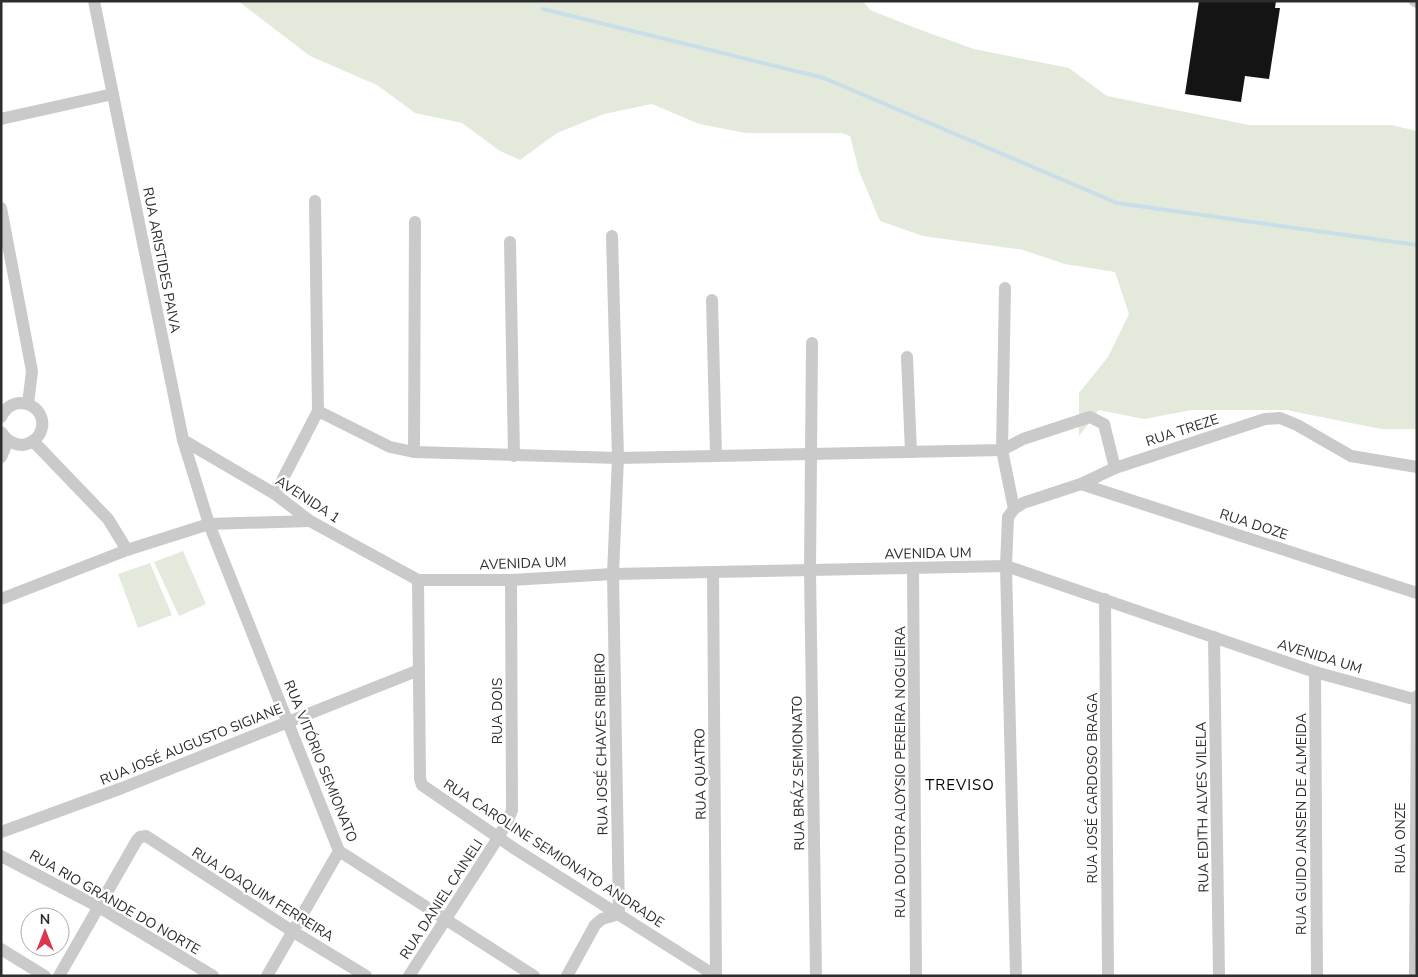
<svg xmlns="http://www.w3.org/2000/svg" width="1418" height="977" viewBox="0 0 1418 977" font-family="'Nunito Sans',sans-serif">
  <rect width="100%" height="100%" fill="#fff"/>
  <g fill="#e4eadb">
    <polygon points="238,1 863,1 870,10 918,29 974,49 1069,68 1107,96 1249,125 1391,125 1417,131 1417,429 1381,429 1286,410 1192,410 1144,419 1099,410 1079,436 1079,393 1108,357 1129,314 1115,272 1065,264 1023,250 923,236 880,221 859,171 850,136 841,133 746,133 699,124 652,104 604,114 557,133 520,160 500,151 462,123 415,113 377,85 310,56"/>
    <polygon points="183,551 206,604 179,616 154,562"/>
    <polygon points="150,563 172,615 138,628 118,574"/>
  </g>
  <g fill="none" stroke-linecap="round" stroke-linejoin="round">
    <polyline stroke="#c8dee9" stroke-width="4" points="543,9 824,78 1117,203 1417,245"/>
  </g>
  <polygon fill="#141414" points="1199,1 1276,1 1275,8 1280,8 1269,79 1245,76 1241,102 1185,94"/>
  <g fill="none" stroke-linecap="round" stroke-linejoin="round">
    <g stroke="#cacaca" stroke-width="12">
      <polyline points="94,1 183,440 209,524 339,851 534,976"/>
      <polyline points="1415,1 1417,2"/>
      <polyline points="1,119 113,94"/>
      <polyline points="1,208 32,371 28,404"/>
      <polyline points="510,242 514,456"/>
      <polyline points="1005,288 1002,450 1014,509"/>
      <polyline points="712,300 716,455"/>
      <polyline points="812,343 810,570 816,976"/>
      <polyline points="907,357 911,452"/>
      <polyline points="318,411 390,447 414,452 618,458 1002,450 1023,439 1090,417 1104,424 1115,468"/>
      <path d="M1,417c13,-29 53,-8 38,18 -3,5 -10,9 -16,10 -10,0 -17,-5 -22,-13"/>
      <polyline points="183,440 275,494 310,521 418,580 511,580 613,574 1006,566 1315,672 1417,700"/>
      <polyline points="33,441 108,519 127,550"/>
      <polyline points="414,452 415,222"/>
      <polyline points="1,457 8,441"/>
      <polyline points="1081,484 1417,593"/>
      <polyline points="275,494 318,411 315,201"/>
      <polyline points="913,569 916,976"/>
      <polyline points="713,572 716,976"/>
      <polyline points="418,580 420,779 422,785 515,849 716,976"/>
      <polyline points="1,599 127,550 209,524 310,521"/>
      <polyline points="1105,599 1108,976"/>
      <polyline points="1214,637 1219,976"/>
      <polyline points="1315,672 1317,976"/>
      <polyline points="1,832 122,788 419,670"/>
      <polyline points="1,856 99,907 213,976"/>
      <polyline points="1,949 45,976"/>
      <polyline points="59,976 137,840 140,837 146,836 292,931 366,976"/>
      <polyline points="267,976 339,851"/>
      <polyline points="409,976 498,838 508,820 512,810 511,580"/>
      <polyline points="567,976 595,925 602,919 619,914 613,574 618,458 612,236"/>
      <polyline points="1016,976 1006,566 1008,517 1014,509 1023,503 1081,484 1115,468 1265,419 1280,418 1297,425 1351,456 1417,467"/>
      <polyline points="1415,976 1417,696"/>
    </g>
  </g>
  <g text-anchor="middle" stroke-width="5" stroke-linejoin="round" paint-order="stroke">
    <g font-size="14" fill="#2d2d2d" stroke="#fff">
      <text transform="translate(162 260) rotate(79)" y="5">RUA ARISTIDES PAIVA</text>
      <text transform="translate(1182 430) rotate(-18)" y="5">RUA TREZE</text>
      <text transform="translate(308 499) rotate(33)" y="5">AVENIDA 1</text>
      <text transform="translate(1254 524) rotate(18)" y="5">RUA DOZE</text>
      <text transform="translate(928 553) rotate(-1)" y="5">AVENIDA UM</text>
      <text transform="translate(523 563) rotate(-2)" y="5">AVENIDA UM</text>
      <text transform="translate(1320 656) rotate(17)" y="5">AVENIDA UM</text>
      <text transform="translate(497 711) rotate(-90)" y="5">RUA DOIS</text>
      <text transform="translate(191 744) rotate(-22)" y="5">RUA JOSÉ AUGUSTO SIGIANE</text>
      <text transform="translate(601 744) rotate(-91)" y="5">RUA JOSÉ CHAVES RIBEIRO</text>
      <text transform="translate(321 761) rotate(68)" y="5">RUA VITÓRIO SEMIONATO</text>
      <text transform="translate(900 772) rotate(-90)" y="5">RUA DOUTOR ALOYSIO PEREIRA NOGUEIRA</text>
      <text transform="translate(798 773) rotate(-91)" y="5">RUA BRÁZ SEMIONATO</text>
      <text transform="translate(700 774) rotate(-91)" y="5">RUA QUATRO</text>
      <text transform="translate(1092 788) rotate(-90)" y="5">RUA JOSÉ CARDOSO BRAGA</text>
      <text transform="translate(1202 807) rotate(-91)" y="5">RUA EDITH ALVES VILELA</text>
      <text transform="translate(1301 824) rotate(-90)" y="5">RUA GUIDO JANSEN DE ALMEIDA</text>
      <text transform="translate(1400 838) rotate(-90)" y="5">RUA ONZE</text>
      <text transform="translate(554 853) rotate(33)" y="5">RUA CAROLINE SEMIONATO ANDRADE</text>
      <text transform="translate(263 894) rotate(32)" y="5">RUA JOAQUIM FERREIRA</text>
      <text transform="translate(441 899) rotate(-57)" y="5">RUA DANIEL CAINELI</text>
      <text transform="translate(115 902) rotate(30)" y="5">RUA RIO GRANDE DO NORTE</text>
    </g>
    <g font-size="15" letter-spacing="1" fill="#000" stroke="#fff">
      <text x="960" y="790">TREVISO</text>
    </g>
  </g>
  <rect width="1418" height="977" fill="none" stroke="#2d2d2d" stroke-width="5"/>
  <g transform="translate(45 932)"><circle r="24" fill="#ffffff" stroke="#ababab"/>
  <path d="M0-4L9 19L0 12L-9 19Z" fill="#dc374a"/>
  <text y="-8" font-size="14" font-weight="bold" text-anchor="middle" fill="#2d2d2d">N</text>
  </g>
</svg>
